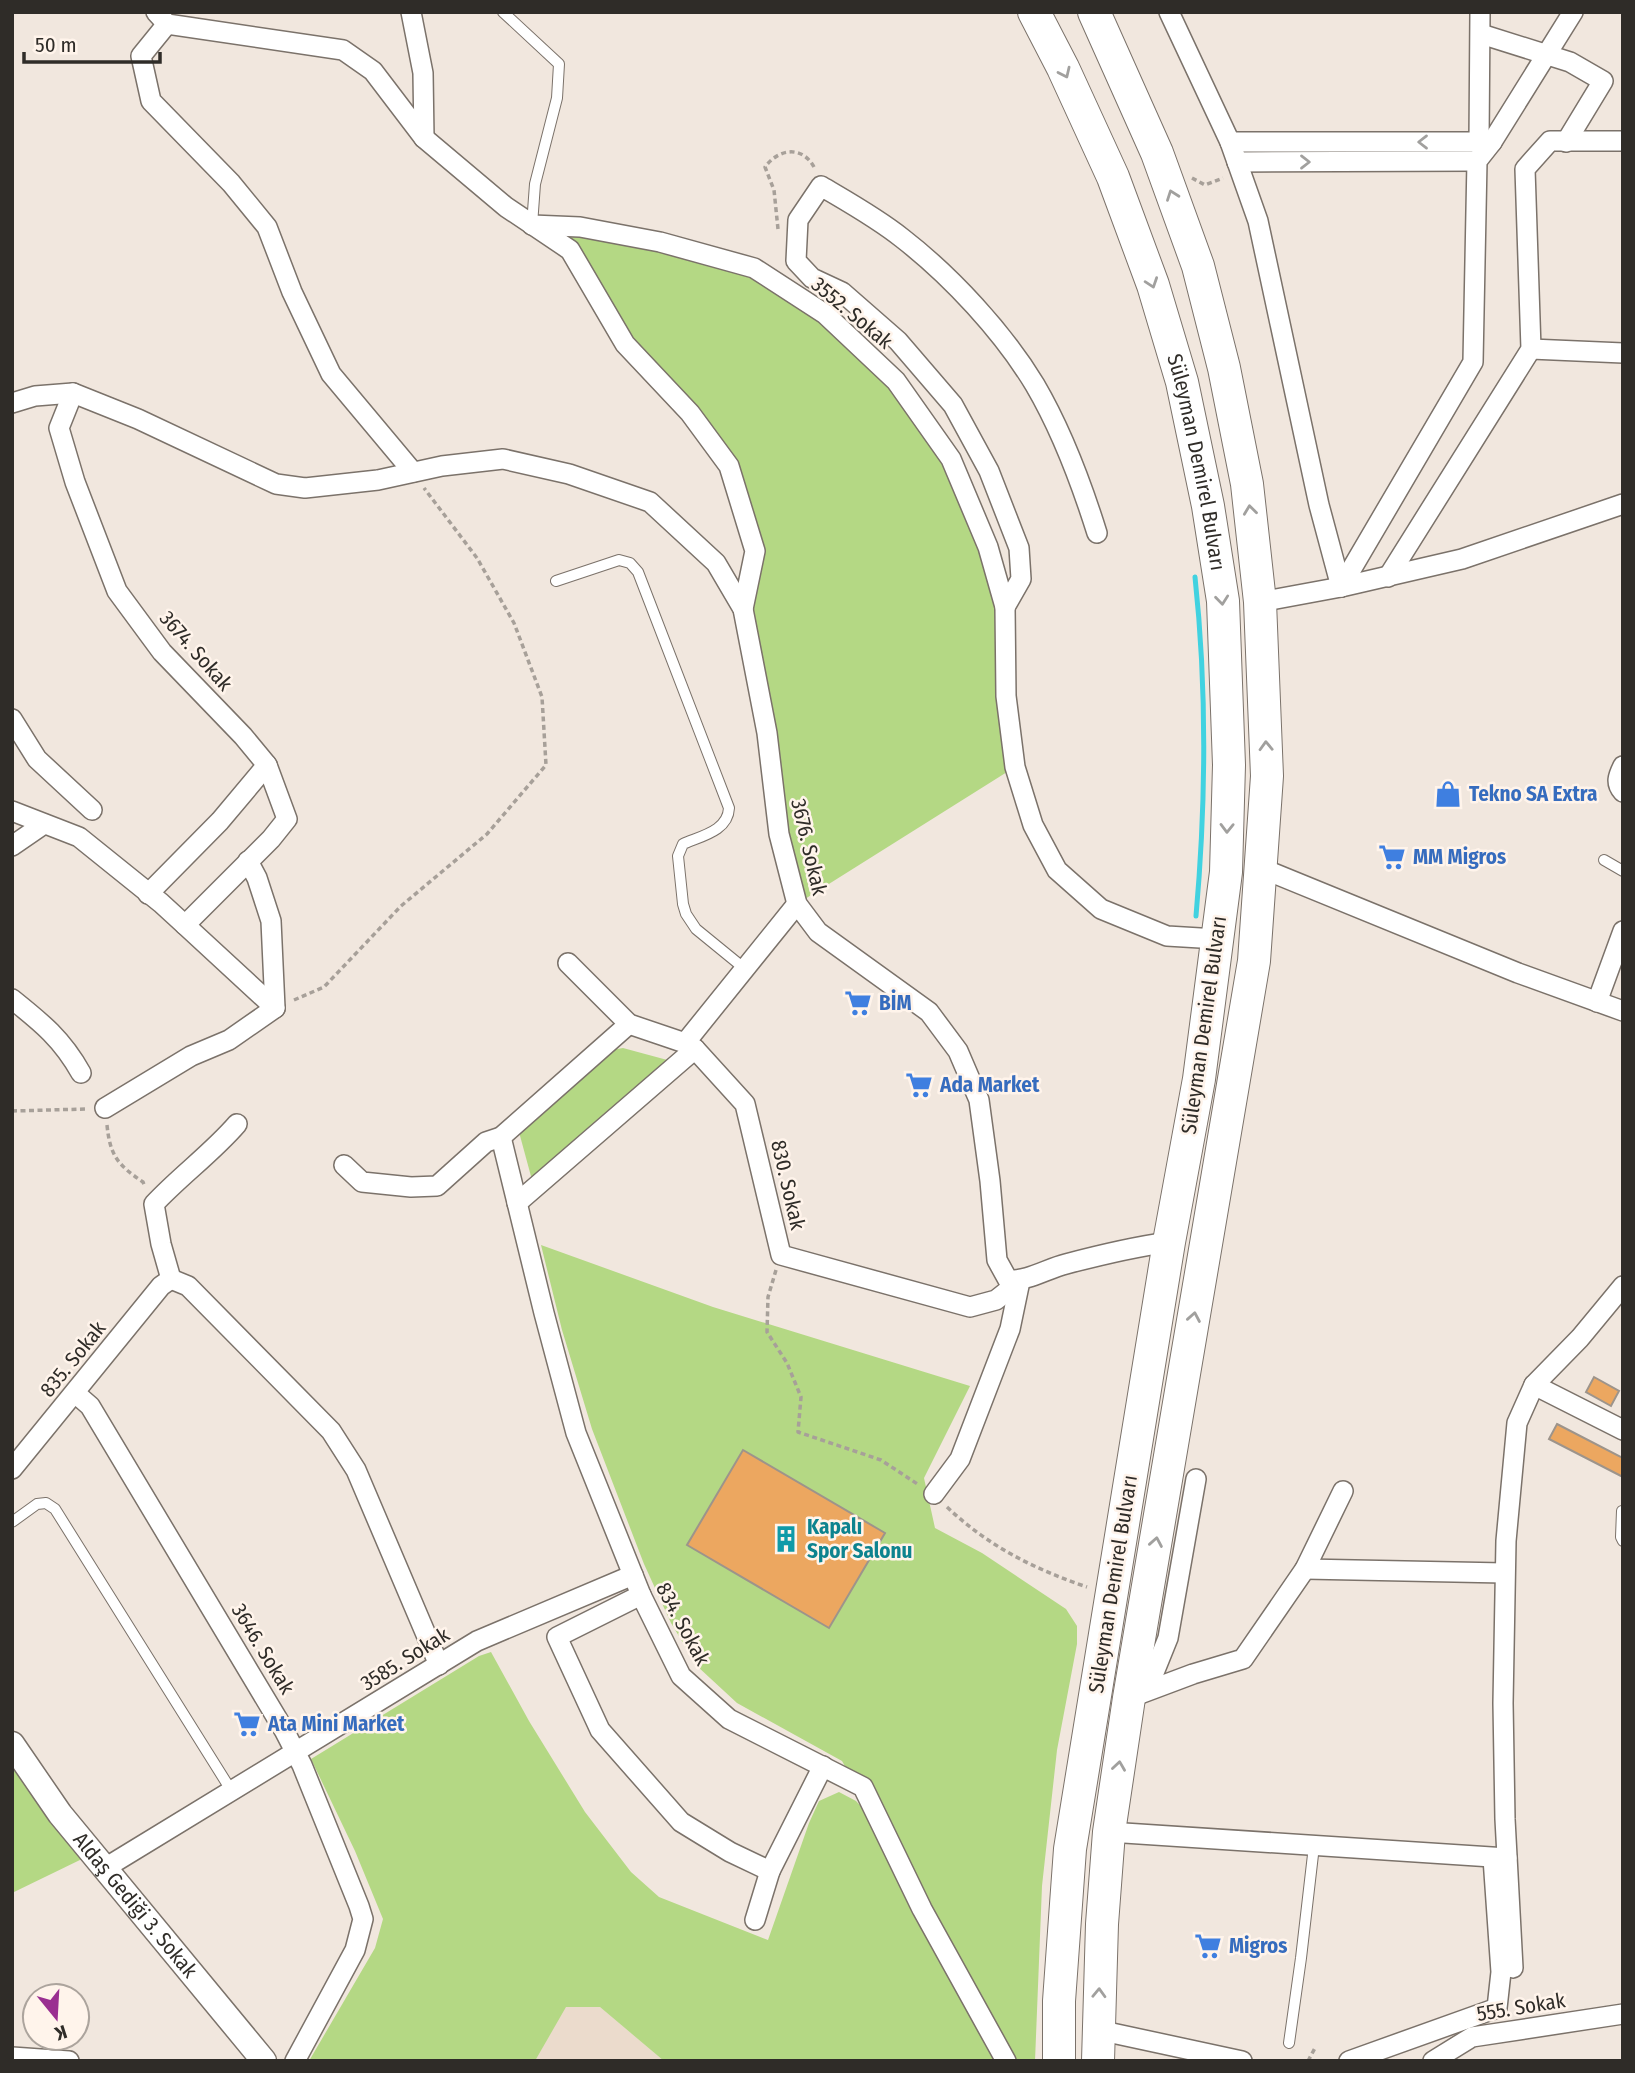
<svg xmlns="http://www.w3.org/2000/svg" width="1635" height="2073" viewBox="0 0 1635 2073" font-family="'Fira Sans Condensed',sans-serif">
  <rect width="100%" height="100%" fill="#f1e7de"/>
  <polygon fill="#ebdbcc" points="565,2007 600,2007 664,2061 535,2061"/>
  <g fill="#b4d884">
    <polygon points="532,225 754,268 896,381 951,459 988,547 1015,767 797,904 743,609 755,551 729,466 625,344 570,250"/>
    <polygon points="623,1048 671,1061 532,1180 519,1132 611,1050"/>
    <polygon points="541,1245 713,1307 970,1386 924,1478 935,1528 982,1553 1066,1609 1077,1626 1077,1644 1057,1750 1042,1886 1035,2061 1006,2061 898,1859 842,1761 737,1703 697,1666 671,1623 644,1564 592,1429 562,1330"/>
    <polygon points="491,1652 529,1721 585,1812 631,1872 659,1897 768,1940 809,1823 819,1801 839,1792 856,1801 870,1816 896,1877 970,2016 998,2061 664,2061 600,2007 566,2007 535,2061 309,2061 375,1948 383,1919 355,1851 311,1759 479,1656"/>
    <polygon points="12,1765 82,1859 12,1893"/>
  </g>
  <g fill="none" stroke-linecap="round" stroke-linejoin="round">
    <path stroke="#41d2e0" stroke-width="5" d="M1195,577c12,112 11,226 1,339"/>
  </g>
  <g fill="#eca760" stroke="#9d948b" stroke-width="2">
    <polygon points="1594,1377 1619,1391 1611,1406 1586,1392"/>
    <polygon points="1557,1424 1623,1458 1623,1477 1549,1439"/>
    <polygon points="743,1450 885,1533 829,1628 687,1545"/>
  </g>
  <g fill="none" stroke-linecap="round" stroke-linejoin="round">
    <defs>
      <g id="service">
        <polyline points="503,12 559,64 557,98 535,184 532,225"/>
        <path d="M556,581l63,-21 11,3 8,9 91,236c-1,23 -28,28 -46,36l-5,12 5,48 3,10 10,15 49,40"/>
        <polyline points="1604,860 1623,871"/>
        <polyline points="1622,1511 1621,1537 1623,1541"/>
        <polyline points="12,1522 37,1504 46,1503 55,1509 231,1790"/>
        <polyline points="1289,2043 1301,1958 1314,1846"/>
      </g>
      <g id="minor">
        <polyline points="156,12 167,24 343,50 373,71 424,138 506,207 570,250 625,344 690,413 729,466 755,551 743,609"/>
        <polyline points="411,12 423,73 424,138"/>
        <polyline points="1169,12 1230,142 1258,221 1319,505 1341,587"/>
        <polyline points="167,24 141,56 151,101 231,183 267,227 292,292 331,374 413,472"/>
        <polyline points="1481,34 1570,62 1603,81 1566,142"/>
        <polyline points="1230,142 1492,142"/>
        <polyline points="1479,142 1480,12"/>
        <polyline points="1237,162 1477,161"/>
        <polyline points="532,225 580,227 660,242 754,268 825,314 896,381 951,459 988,547 1005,607 1006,696 1015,767 1033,825 1057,870 1101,909 1167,936 1217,939"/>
        <polyline points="1531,349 1623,353"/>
        <polyline points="73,393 59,428 75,482 117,591 162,652 243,736 267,765 220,821 148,894"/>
        <path d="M12,403l23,-7 38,-3 65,26 138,65 29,4 73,-8 64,-14 61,-7 66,15 81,28 66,61 27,46 24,124 12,101 18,70 21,28 111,80 29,39 21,49 11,81 7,79 11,20c21,1 38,-11 58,-16 34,-9 68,-17 103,-22"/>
        <polyline points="1388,577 1531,349 1525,169 1550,141 1623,141"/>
        <polyline points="1341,587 1473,362 1477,161 1492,142 1573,12"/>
        <polyline points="1260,602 1341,587 1462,559 1623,504"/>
        <path d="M1005,607l16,-28 -2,-31 -30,-77 -36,-66 -55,-64 -56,-49 -30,-14 -16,-17 2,-41 23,-34c27,16 56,32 81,52 49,38 101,94 133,147 27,46 46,97 62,148"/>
        <polyline points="12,719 37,759 92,810"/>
        <polyline points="267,765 287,819 271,839 185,925 275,1008"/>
        <path d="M1623,766c-5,10 -8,17 0,26"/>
        <polyline points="12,811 79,837 161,903 185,925"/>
        <polyline points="12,846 44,824"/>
        <polyline points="1261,868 1518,973 1623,1011"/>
        <polyline points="568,963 629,1024 685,1043 695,1049 745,1104 781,1255 970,1307 996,1300 1020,1281"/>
        <path d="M12,999c30,24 50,40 69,74"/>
        <polyline points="1597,1002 1623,931"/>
        <polyline points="685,1043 797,904"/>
        <polyline points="105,1108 191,1056 229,1040 275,1008 271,921 257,878 248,861"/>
        <polyline points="501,1137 544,1313 576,1433 641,1595 681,1676 729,1719 863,1787 922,1909 1006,2061"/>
        <polyline points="344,1165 362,1182 411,1187 437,1186 486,1142 501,1137 629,1024"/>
        <polyline points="517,1203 695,1049"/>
        <polyline points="171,1279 188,1286 331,1431 356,1470 439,1665"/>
        <path d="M171,1279l-10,-35 -7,-40c26,-28 58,-51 83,-80"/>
        <polyline points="1534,1385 1623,1430"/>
        <polyline points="75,1393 90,1406 284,1730 302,1765 359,1906 363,1919 355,1950 295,2061"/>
        <polyline points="12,1469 161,1286 171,1279"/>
        <polyline points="934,1494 960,1459 1010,1329 1020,1281"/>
        <polyline points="1305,1569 1504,1573"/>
        <polyline points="641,1595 557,1637 600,1730 681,1822 730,1852 770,1871 823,1766"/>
        <polyline points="1147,1690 1168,1638 1196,1479"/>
        <polyline points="1129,1698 1193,1674 1243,1659 1305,1569 1343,1491"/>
        <polyline points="1109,1832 1507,1858"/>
        <polyline points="105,1868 477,1641 633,1575"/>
        <polyline points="755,1920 770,1871"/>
        <polyline points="1513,1968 1505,1819 1503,1703 1506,1541 1517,1423 1534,1385 1580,1338 1623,1286"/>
        <polyline points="1098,2030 1242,2061"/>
        <polyline points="12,2057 69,2061"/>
        <polyline points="1349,2061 1497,2008 1501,1972 1493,1858"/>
        <polyline points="1433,2061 1472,2037 1623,2014"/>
      </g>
      <g id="tertiary">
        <path id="s1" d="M12,1744l48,70 204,247"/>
      </g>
      <g id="trunk">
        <path id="s2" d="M1034,12l29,56 50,109 40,108 29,97 26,124 15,95 6,164 -3,107 -27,207 -30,163 -99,607 -11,152v60"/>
        <polyline points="1094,12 1157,153 1198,266 1224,368 1247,484 1260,602 1267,776 1254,961 1129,1698 1109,1832 1102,1924 1098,2061"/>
      </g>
    </defs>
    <use href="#service" stroke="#7b726a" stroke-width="12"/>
    <use href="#minor" stroke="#7b726a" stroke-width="22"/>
    <use href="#tertiary" stroke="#7b726a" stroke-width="27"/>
    <use href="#trunk" stroke="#7b726a" stroke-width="34"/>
    <g stroke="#a7a099" stroke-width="3.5" stroke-dasharray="5 3.5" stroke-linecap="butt">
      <polyline points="1192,178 1205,185 1223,178"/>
      <path d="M778,229l-4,-39 -9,-23c15,-20 39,-21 50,2"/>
      <polyline points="294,1000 324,987 401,906 487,834 546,765 542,697 514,623 477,558 424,488"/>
      <polyline points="12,1111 86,1109"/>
      <path d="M107,1125c3,31 11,40 36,57l2,5"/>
      <polyline points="776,1270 768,1297 767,1332 787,1363 801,1397 798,1432 881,1460 919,1485"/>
      <path d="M947,1507c41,39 87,62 140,80"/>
      <polyline points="1308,2061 1315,2048"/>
    </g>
    <use href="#service" stroke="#fff" stroke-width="10"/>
    <use href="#minor" stroke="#fff" stroke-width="19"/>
    <use href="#tertiary" stroke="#fff" stroke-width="24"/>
    <use href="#trunk" stroke="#fff" stroke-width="32"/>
  </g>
  <defs><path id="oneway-chevron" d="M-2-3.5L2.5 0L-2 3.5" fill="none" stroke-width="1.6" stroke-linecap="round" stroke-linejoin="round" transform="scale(1.75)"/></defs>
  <g stroke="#a1a09e">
    <use href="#oneway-chevron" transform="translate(1065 73) rotate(65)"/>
    <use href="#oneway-chevron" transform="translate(1423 142) rotate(180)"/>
    <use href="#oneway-chevron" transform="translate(1305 162)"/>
    <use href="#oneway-chevron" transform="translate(1172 195) rotate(-110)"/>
    <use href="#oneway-chevron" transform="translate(1152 283) rotate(71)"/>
    <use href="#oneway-chevron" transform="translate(1250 510) rotate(-97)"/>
    <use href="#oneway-chevron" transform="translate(1222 600) rotate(84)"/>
    <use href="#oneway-chevron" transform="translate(1266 746) rotate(-92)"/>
    <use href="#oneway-chevron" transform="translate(1227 828) rotate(91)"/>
    <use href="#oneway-chevron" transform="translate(1194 1317) rotate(-80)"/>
    <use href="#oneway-chevron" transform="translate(1156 1542) rotate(-80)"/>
    <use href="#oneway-chevron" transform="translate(1119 1766) rotate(-82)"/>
    <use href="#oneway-chevron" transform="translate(1099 1993) rotate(-88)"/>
  </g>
  <defs>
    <symbol id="shop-bare" viewBox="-9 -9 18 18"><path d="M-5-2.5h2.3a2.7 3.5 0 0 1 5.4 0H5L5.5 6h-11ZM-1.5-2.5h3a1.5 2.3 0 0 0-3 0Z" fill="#3f7fe0" stroke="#fff4eb" stroke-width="2.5" paint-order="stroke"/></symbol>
    <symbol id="supermarket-bare" viewBox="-9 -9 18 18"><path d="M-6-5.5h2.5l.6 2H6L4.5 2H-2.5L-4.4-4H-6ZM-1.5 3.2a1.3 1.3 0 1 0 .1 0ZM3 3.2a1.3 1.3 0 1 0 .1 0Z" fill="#3f7fe0" stroke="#fff4eb" stroke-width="2.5" paint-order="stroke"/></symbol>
    <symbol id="building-bare" viewBox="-9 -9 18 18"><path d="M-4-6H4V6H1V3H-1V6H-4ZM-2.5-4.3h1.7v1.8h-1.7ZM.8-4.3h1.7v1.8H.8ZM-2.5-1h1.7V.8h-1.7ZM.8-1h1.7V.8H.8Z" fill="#0f9aa8" stroke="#fff4eb" stroke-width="2.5" paint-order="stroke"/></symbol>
  </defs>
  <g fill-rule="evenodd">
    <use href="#shop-bare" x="1429" y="775" width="38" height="38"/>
    <use href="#supermarket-bare" x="1373" y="838" width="38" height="38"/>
    <use href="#supermarket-bare" x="839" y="984" width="38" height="38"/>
    <use href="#supermarket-bare" x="900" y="1066" width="38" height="38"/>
    <use href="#building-bare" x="767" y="1520" width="38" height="38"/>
    <use href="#supermarket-bare" x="228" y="1705" width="38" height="38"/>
    <use href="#supermarket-bare" x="1189" y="1927" width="38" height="38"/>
  </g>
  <g text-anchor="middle" stroke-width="5" stroke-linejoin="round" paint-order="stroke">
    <g font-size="21" fill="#2f2c28" stroke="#fff4eb">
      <text transform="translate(852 313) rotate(40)" y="7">3552. Sokak</text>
      <text dy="7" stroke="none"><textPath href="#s2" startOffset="481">Süleyman Demirel Bulvarı</textPath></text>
      <text transform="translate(196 651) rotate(49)" y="7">3674. Sokak</text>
      <text transform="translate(809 847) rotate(77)" y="7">3676. Sokak</text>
      <text transform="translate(1204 1025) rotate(-82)" y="7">Süleyman Demirel Bulvarı</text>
      <text transform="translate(788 1185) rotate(77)" y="7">830. Sokak</text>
      <text transform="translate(73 1359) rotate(-51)" y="7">835. Sokak</text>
      <text transform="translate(1113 1584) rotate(-81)" y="7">Süleyman Demirel Bulvarı</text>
      <text transform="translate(683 1624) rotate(62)" y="7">834. Sokak</text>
      <text transform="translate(263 1649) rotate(59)" y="7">3646. Sokak</text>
      <text transform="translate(405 1659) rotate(-32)" y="7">3585. Sokak</text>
      <text dy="7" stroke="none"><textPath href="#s1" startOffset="203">Aldaş Gediği 3. Sokak</textPath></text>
      <text transform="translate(1521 2007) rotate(-9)" y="7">555. Sokak</text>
    </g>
    <g font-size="21" font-weight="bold" fill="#366cbe" stroke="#fff4eb" text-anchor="start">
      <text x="1469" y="801">Tekno SA Extra</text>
      <text x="1413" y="864">MM Migros</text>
      <text x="879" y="1010">BİM</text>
      <text x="940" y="1092">Ada Market</text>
      <text x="268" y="1731">Ata Mini Market</text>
      <text x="1229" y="1953">Migros</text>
    </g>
    <g font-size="21" font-weight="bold" fill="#0d838f" stroke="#fff4eb" text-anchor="start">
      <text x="807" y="1534">Kapalı<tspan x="807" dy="24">Spor Salonu</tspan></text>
    </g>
  </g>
  <rect width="1635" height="2073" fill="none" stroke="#2f2c28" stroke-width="28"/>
  <g transform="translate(56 2017) rotate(162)"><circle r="33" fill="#fff4eb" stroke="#aca49d" stroke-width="2"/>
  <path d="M0-5L12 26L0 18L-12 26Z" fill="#9a2f91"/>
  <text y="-10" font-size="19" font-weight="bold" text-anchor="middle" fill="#2f2c28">K</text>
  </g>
  <path d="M24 52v10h136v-10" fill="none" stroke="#2f2c28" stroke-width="3.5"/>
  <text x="35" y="52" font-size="21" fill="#2f2c28" stroke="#fff4eb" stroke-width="5" paint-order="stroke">50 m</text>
</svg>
